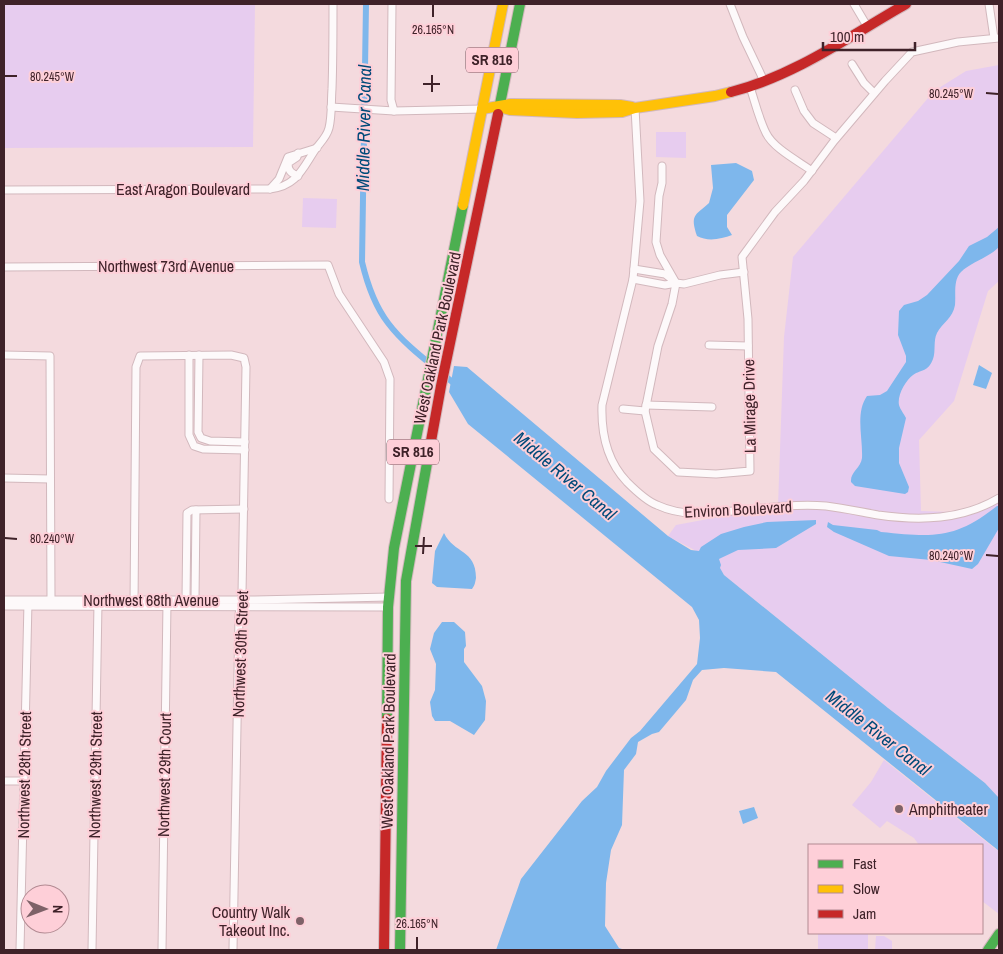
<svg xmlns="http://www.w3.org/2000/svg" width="1003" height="954" viewBox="0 0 1003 954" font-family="'Archivo Narrow',sans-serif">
  <rect width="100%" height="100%" fill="#f4dade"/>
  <g fill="#e7ccef">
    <polygon points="4,4 255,4 253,147 4,148"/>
    <path d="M999,65v216l-11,10 -34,110 -35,39 2,71 30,1 48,-13v299l-14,-15 -97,-75 -164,-133c-12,-20 -36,-27 -56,-39l8,-11 102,-19 6,-169 9,-80 141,-166 32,-20z"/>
    <polygon points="656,132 686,132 686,158 656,157"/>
    <polygon points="303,198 337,199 336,228 302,227"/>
    <polygon points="884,760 994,848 999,851 999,914 982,901 982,845 919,845 914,838 887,821 880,828 852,805 871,782"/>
    <rect x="818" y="933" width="50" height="17"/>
    <polygon points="876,936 884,936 892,941 892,950 875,950"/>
  </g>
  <g fill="#7eb7ec">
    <path d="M736,163l16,8 2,9 -27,35v12l5,8c-11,4 -24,7 -35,1 -7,-22 -2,-20 12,-33l4,-15 -2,-23z"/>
    <path d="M999,227v20c-11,11 -28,15 -38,25 -8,8 -5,22 -6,33 -2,13 -13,18 -18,28 -4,8 -1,18 -4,26 -5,13 -11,10 -20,16 -7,5 -16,20 -14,30 1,4 5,9 7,13l-7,30v15l10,24 -1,5 -3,2 -50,-8 -4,-4c-1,-10 10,-14 11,-24 1,-20 -7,-45 5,-62l13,-1 7,-4 19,-29v-6l-8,-21 1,-24 5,-6 14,-4 9,-6 32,-34 10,-15 18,-9z"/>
    <polygon points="979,365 992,373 986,389 973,385"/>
    <polygon points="454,366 467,367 668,536 691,550 699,551 701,547 721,534 744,527 767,522 816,520 816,524 776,548 738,550 721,558 719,559 721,565 720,568 724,575 888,708 985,783 999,798 999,851 776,672 724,668 702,670 693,680 686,700 659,732 652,734 638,742 636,754 624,770 622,825 611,850 606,883 605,926 619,948 625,950 496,950 521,879 582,801 597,787 606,771 631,738 640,731 697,664 700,638 699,620 692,607 468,424 449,392"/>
    <path d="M997,506h2v22l-21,36 -6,5 -41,-9 -42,-4 -55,-24 -7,-5 1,-5 5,3 44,5 4,2c52,5 73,8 116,-26z"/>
    <path d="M444,533c10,21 32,16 32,45 -1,5 -1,7 -4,11l-35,-2 -5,-4 3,-32z"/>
    <polygon points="442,622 454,622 465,632 466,646 464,649 464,662 482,686 486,701 485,720 474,735 450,721 435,721 432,716 430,702 435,690 436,664 430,649 434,633"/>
    <polygon points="754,807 758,818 743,824 739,811"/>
  </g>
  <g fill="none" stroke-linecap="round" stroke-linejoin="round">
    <path stroke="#7eb7ec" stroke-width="6" d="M366,4l-4,258c5,21 13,44 26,61 18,24 46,43 69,63"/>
    <defs>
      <g id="street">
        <polyline points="392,4 391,100 394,111"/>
        <polyline points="730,4 743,37 764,81"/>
        <polyline points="854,4 867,26"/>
        <polyline points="989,4 994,38"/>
        <polyline points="852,64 864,83 874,93"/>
        <path d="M750,87c5,15 9,32 16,46 7,15 32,28 46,38"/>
        <polyline points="795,90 804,111 813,123 836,138"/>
        <polyline points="331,107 394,111 482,109"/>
        <path d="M635,108l5,93 -7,78 -31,126c-1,29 5,56 25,77 8,8 19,19 30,23 28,13 56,8 85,5 28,-3 57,-6 84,-4 17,2 35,6 52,9 42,6 84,5 121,-17"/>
        <path d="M298,153l-1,4 -9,6c0,8 3,10 10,13"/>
        <polyline points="662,166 662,183 659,196 656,242 660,255 676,283 672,304 658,346 645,411 654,449 678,472 716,474 750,471 748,319 742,257 775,212 804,181 834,141 885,81 912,52 958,42 999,38"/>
        <polyline points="270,189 279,179 288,157 317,148"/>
        <path d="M4,190l266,-1c28,-3 33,-22 47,-42 5,-6 10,-11 12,-19 3,-12 2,-26 3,-39 1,-28 1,-57 1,-85"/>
        <polyline points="4,267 328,265 339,294 384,362 390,379 389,499"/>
        <polyline points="634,269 665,274 674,281"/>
        <polyline points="633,279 665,285 676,283 684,284 720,275 744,272"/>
        <polyline points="709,345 748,346"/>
        <polyline points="4,355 50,356 51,600"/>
        <polyline points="189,355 189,435 194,446 203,449 245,450"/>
        <polyline points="199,355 198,432 201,438 210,441 245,442"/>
        <polyline points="646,405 712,407"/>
        <polyline points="623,409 645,411"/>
        <polyline points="390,451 413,454"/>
        <polyline points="4,478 50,479"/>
        <polyline points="195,599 196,510"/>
        <polyline points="4,600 255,600 389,597"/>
        <polyline points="186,600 187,513 192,510 244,509"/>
        <polyline points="4,606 388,607"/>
        <polyline points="134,606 136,367 140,356 231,355 244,358 246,367 242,594 239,615 233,950"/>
        <polyline points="4,781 23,781"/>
        <polyline points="20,950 28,602"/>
        <polyline points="92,950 98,603"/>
        <polyline points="162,950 167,603"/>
      </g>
      <g id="fast">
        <polyline points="498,114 520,4"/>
        <polyline points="387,719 388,607 394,548 463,205"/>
        <polyline points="400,950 406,581 429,452"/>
        <polyline points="988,950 999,934"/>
      </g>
      <g id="slow">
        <polyline points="499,107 510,110 577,113 622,112 635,108 715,96 731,92"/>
        <polyline points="482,109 511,104 620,105 632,107"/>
        <polyline points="463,205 503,4"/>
      </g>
      <g id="jam">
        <path d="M731,92c63,-16 119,-56 175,-88"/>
        <polyline points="429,452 441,386 498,114"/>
        <polyline points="384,950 387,719"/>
      </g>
    </defs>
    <use href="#street" stroke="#d2b8bd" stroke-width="9"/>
    <use href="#fast" stroke="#d2b8bd" stroke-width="12"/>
    <use href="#slow" stroke="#d2b8bd" stroke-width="12"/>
    <use href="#jam" stroke="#d2b8bd" stroke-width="12"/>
    <use href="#street" stroke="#fdf9fa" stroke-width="7"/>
    <use href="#fast" stroke="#4caf50" stroke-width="10"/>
    <use href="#slow" stroke="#ffc107" stroke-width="10"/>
    <use href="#jam" stroke="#c62828" stroke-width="10"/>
  </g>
  <path fill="none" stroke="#3f2229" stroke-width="2" d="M433,17v-12M5,76h12M423,84h17M432,92v-17M986,93l12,1M5,538l12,1M415,546h17M423,554l1,-17M986,555l12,1M417,949v-12"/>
  <g fill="#7e6268" stroke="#fecfd8" stroke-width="2">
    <circle cx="899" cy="809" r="5"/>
    <circle cx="300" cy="921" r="5"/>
  </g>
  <g text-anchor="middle" stroke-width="4" stroke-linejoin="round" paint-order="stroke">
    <g fill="#fecfd8" stroke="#78565e" stroke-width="1">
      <rect x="466" y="47.5" width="52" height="25" rx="4"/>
      <rect x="387" y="439.5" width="52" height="25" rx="4"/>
    </g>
    <g font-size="15" font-weight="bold" fill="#3f2229">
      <text x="492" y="65">SR 816</text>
      <text x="413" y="457">SR 816</text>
    </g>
    <g font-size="16" fill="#3f2229" stroke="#fecfd8">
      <text x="183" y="195">East Aragon Boulevard</text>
      <text x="166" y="272">Northwest 73rd Avenue</text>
      <text transform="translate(437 338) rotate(-78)" y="6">West Oakland Park Boulevard</text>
      <text transform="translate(749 406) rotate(-91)" y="6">La Mirage Drive</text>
      <text transform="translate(738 509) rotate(-3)" y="6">Environ Boulevard</text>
      <text x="151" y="606">Northwest 68th Avenue</text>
      <text transform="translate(240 654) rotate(-88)" y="6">Northwest 30th Street</text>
      <text transform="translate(388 741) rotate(-89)" y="6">West Oakland Park Boulevard</text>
      <text transform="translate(24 775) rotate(-89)" y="6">Northwest 28th Street</text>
      <text transform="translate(95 775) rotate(-89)" y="6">Northwest 29th Street</text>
      <text transform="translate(164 775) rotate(-89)" y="6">Northwest 29th Court</text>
    </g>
    <g font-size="16" fill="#3f2229" stroke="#fecfd8" text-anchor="start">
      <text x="909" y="815">Amphitheater</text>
      <text x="290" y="918" text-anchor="end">Country Walk<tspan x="290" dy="18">Takeout Inc.</tspan></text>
    </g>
    <g font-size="18" font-style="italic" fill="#004a79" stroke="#fecfd8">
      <text transform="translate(364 128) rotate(-89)" y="6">Middle River Canal</text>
      <text transform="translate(565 476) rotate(40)" y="6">Middle River Canal</text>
      <text transform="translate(878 733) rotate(38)" y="6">Middle River Canal</text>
    </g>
  </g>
  <g font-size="12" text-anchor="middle" fill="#3f2229" stroke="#fecfd8" stroke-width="4" stroke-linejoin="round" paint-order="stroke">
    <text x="433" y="34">26.165°N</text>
    <text x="52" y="81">80.245°W</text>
    <text x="951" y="98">80.245°W</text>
    <text x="52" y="543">80.240°W</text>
    <text x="951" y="560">80.240°W</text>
    <text x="417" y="928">26.165°N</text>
  </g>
  <rect width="1003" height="954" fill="none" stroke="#3f2229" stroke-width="10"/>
  <rect x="808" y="844" width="175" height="90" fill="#fecfd8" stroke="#b28a92"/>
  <rect x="818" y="860" width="25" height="8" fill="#4caf50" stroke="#b28a92"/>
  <text x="853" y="869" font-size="15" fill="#3f2229">Fast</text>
  <rect x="818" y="885" width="25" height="8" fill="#ffc107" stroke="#b28a92"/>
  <text x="853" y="894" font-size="15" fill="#3f2229">Slow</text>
  <rect x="818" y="910" width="25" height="8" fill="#c62828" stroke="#b28a92"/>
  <text x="853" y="919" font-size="15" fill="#3f2229">Jam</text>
  <g transform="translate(45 909) rotate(91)"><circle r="24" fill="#fecfd8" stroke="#b28a92"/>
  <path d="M0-4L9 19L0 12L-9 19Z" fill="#7e6268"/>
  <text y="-8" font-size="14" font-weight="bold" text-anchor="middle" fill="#3f2229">N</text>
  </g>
  <path d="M823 42v8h92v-8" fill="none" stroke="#3f2229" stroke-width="2.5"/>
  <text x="830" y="42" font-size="15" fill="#3f2229" stroke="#fecfd8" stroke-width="4" paint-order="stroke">100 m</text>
</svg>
